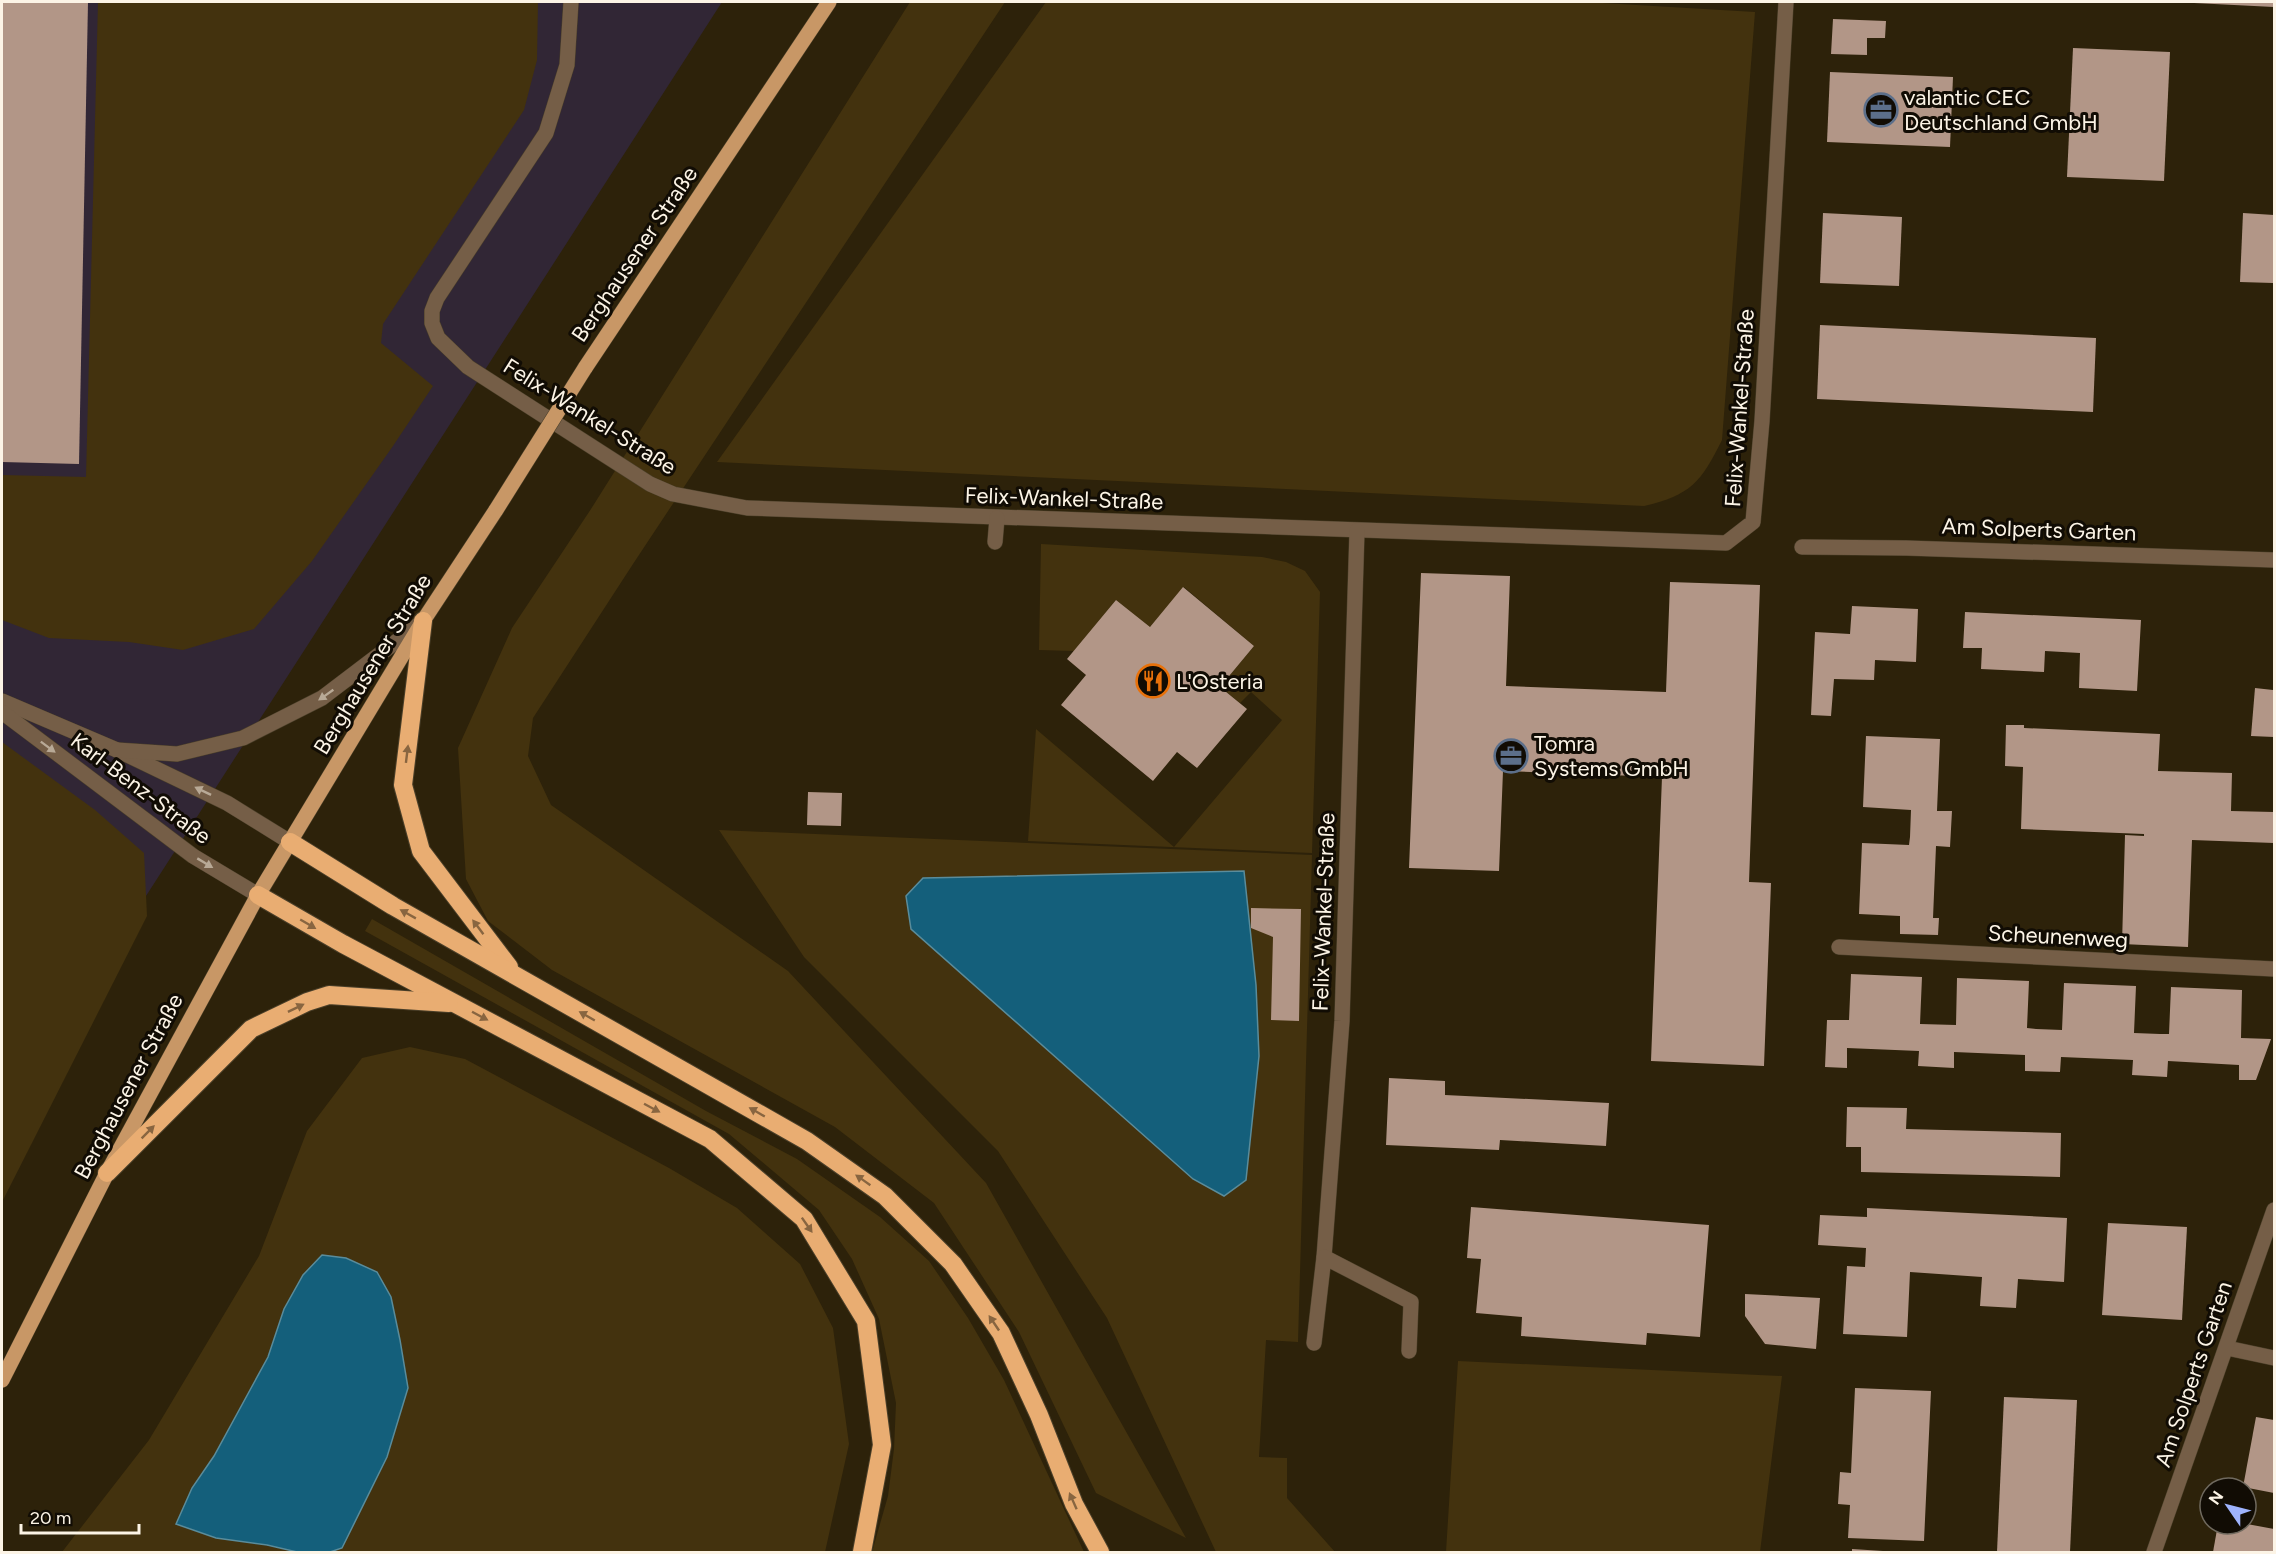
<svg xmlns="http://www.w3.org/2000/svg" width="2276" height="1554" viewBox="0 0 2276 1554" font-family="Figtree,sans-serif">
  <rect width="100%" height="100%" fill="#2d220a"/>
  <polygon fill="#312635" points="2,2 722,2 21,1090 2,1131"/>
  <g fill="#43320e">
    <polygon points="98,2 538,2 537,60 524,110 383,324 381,343 433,386 393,446 312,561 254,629 183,650 129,642 49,638 2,620 2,475 86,477"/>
    <polygon points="910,2 1005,2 633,564 533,718 528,756 551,805 788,971 986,1183 1186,1538 1096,1493 1019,1332 934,1203 835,1127 552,970 488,921 466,879 458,748 512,628 591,509"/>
    <path d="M1046,2h540l169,10 -33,428c-21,42 -31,55 -78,66l-927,-44z"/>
    <polygon points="1041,544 1262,557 1286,562 1305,571 1320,592 1312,853 1028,841 1036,729 1174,847 1282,720 1251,692 1240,703 1220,687 1254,646 1184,587 1150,627 1116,600 1074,651 1039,650"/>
    <polygon points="2,742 95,810 144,853 147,916 2,1202"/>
    <polygon points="719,830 1312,855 1298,1342 1266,1340 1259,1457 1287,1458 1287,1498 1335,1552 1216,1552 1107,1318 998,1151 804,957"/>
    <polygon points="372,919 706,1111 797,1159 880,1217 929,1261 968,1318 1004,1380 1084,1552 872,1552 888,1496 894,1449 896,1403 879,1319 852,1259 819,1210 729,1134 365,931"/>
    <path d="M410,1047l55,12 204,109 68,40 63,56 33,64 16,116 -24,108h-495l12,-5 58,-207 -9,-43 -14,-24 -93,36 -16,48 -54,99 -22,32 -16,36c39,17 81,18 121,28h-235l87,-112 110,-184 48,-125 55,-73z"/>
    <polygon points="1458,1361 1782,1376 1760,1552 1446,1552"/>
  </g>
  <g fill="#145f7b" stroke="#5a8c9b" stroke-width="1.5">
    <polygon points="1244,871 1256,985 1259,1056 1246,1180 1224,1196 1193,1179 911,929 906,896 923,878"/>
    <polygon points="322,1255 346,1258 377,1272 391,1297 400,1340 408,1388 387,1457 342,1548 330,1552 297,1552 267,1545 216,1538 176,1524 192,1488 214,1456 268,1357 284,1309 303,1275"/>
  </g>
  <g fill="#b29687">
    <polygon points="2,2 88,2 79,464 2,462"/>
    <polygon points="2194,2 2274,2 2274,7 2194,3"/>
    <polygon points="1833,19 1886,21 1885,38 1867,38 1867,55 1831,54"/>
    <polygon points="2073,48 2170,52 2164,181 2067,177"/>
    <polygon points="1830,72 1953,77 1950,147 1827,142"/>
    <polygon points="1823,213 1902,217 1899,286 1820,283"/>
    <polygon points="2243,213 2274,215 2273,283 2240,282"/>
    <polygon points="1820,325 2096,338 2093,412 1817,399"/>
    <polygon points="1421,573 1510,576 1506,686 1666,692 1670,582 1760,585 1749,882 1771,883 1764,1066 1651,1061 1662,777 1503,771 1499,871 1409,868"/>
    <polygon points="1183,587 1254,646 1220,687 1247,709 1197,768 1177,752 1153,781 1061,705 1086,675 1067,659 1116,600 1150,627"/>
    <polygon points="1852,606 1918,609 1916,662 1875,660 1874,680 1834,679 1831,716 1811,715 1815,632 1850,634"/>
    <polygon points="1965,612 2141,620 2137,691 2079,688 2080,653 2045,651 2044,672 1981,669 1982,648 1963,648"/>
    <polygon points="2255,688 2273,690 2274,737 2251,736"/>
    <polygon points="2006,725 2024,725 2024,728 2160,734 2158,771 2232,773 2231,811 2274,812 2274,843 2192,840 2188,947 2122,944 2125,835 2144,836 2144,834 2021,829 2023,767 2005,766"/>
    <polygon points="1866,736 1940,739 1937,811 1952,811 1950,847 1936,846 1933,918 1939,918 1938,935 1900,934 1900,916 1859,914 1862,843 1909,845 1910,837 1911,810 1863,807"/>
    <polygon points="808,792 842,793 841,826 807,825"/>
    <polygon points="1251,908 1301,909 1299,1021 1271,1020 1273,937 1251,928"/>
    <polygon points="1851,974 1922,977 1920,1024 1956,1025 1957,978 2029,981 2027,1028 2036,1029 2062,1030 2064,983 2136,986 2134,1033 2160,1034 2169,1034 2171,987 2242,990 2241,1038 2271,1039 2256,1080 2239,1080 2239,1065 2168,1061 2167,1077 2132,1075 2133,1060 2061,1057 2060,1072 2025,1071 2025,1055 1954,1052 1954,1068 1918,1066 1919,1051 1847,1048 1847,1068 1825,1067 1827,1020 1849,1020"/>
    <polygon points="1389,1078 1445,1081 1445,1095 1609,1103 1606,1146 1500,1140 1499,1150 1386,1145"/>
    <polygon points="1847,1107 1907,1108 1906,1129 2061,1133 2060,1177 1861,1172 1861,1147 1846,1147"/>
    <polygon points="1471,1207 1709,1225 1700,1337 1647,1333 1646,1345 1521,1336 1522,1317 1476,1313 1481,1259 1467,1258"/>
    <polygon points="1867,1208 2067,1218 2064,1282 2018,1279 2016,1308 1980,1306 1982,1277 1910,1272 1907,1337 1843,1334 1847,1266 1865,1267 1866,1248 1818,1245 1820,1215 1867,1217"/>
    <polygon points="2108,1223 2187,1227 2182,1320 2102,1315"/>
    <polygon points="1745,1294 1820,1298 1816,1349 1765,1344 1745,1316"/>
    <polygon points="1855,1388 1931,1391 1924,1541 1848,1538 1850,1505 1838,1504 1840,1472 1851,1473"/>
    <polygon points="2004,1397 2077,1400 2070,1552 1997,1552"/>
    <polygon points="2256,1417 2274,1420 2274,1493 2243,1487"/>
    <polygon points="2218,1524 2247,1524 2274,1529 2274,1552 2213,1552"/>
    <polygon points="1852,1549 1883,1551 1883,1552 1852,1552"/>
  </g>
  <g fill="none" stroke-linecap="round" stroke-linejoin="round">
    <defs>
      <g id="minor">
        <polyline points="571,2 567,65 546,133 437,298 432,311 432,323 438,338 468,367 650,484 673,494 747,508 1726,543 1753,522 1762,421 1786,2"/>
        <polyline points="995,542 997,518"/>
        <polyline points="1802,547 1906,548 2274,560"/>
        <polyline points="2,701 117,750 227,803 290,842"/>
        <polyline points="2,712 193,856 258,895"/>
        <polyline points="117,750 177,754 243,738 322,698 422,622"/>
        <polyline points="1839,947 2274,969"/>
        <polyline points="1324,1257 1342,1021 1357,531"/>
        <polyline points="1314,1343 1324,1257 1411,1302 1409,1351"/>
        <polyline points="2227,1348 2274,1358"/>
        <polyline points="2154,1552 2274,1210"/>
      </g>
      <g id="major">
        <polyline points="585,368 829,2"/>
        <polyline points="2,1380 107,1173 258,895 423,621 496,510"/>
      </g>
      <g id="highway">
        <polyline points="423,621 403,785 421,851 509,967"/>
        <polyline points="290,842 393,906 807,1141 885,1196 953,1264 1001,1333 1039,1415 1074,1504 1100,1552"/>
        <polyline points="258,895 343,944 710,1139 804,1219 866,1321 882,1445 862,1552"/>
        <polyline points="107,1173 251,1029 307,1002 329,995 449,1003"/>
      </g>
    </defs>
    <use href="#minor" stroke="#4a3f29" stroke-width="16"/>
    <use href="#major" stroke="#4a3f29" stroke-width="16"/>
    <use href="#highway" stroke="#4a3f29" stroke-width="20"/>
    <use href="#minor" stroke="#755e47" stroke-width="15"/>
    <use href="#major" stroke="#c89766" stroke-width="15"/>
    <use href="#highway" stroke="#e9ad72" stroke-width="18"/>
    <defs>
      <polyline id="major-bridge" points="496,510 585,368"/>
    </defs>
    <use href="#major-bridge" stroke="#4a3f29" stroke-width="16" stroke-linecap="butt"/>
    <use href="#major-bridge" stroke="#c89766" stroke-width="15"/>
  </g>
  <defs><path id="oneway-solid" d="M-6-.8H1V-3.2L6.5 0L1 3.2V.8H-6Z" transform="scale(1.5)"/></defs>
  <g fill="#b8a996">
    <use href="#oneway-solid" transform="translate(326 695) rotate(145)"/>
    <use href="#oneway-solid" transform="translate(48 747) rotate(37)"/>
    <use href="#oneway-solid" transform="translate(203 791) rotate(-154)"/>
    <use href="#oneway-solid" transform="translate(205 863) rotate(31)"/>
  </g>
  <g fill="#886540">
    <use href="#oneway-solid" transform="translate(407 754) rotate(-83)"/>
    <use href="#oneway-solid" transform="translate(408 914) rotate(-151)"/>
    <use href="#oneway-solid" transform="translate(308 924) rotate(30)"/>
    <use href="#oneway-solid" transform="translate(478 927) rotate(-127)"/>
    <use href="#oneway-solid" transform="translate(296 1008) rotate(-26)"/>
    <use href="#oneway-solid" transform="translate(480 1016) rotate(28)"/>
    <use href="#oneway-solid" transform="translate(587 1016) rotate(-150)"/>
    <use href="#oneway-solid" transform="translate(652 1108) rotate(28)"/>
    <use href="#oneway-solid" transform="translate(757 1112) rotate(-150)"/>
    <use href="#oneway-solid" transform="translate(148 1132) rotate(-45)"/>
    <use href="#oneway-solid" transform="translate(863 1180) rotate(-145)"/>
    <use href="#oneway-solid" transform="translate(807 1225) rotate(55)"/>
    <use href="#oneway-solid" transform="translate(994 1323) rotate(-124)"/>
    <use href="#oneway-solid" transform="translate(1073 1501) rotate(-114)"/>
  </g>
  <defs>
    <symbol id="office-ring" viewBox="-11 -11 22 22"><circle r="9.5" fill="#110c04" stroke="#5c6f8a" stroke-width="1.5"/><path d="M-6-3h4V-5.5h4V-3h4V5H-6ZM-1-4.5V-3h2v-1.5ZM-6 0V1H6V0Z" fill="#5c6f8a"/></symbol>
    <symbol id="restaurant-ring" viewBox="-11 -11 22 22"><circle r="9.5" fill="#110c04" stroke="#e8710a" stroke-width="1.5"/><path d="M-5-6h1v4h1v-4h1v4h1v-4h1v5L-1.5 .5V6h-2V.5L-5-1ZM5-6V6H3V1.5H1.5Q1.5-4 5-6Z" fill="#e8710a"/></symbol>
  </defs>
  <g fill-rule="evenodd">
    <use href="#office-ring" x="1862" y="91" width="38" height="38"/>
    <use href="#restaurant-ring" x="1134" y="662" width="38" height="38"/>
    <use href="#office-ring" x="1492" y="737" width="38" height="38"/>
  </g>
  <g text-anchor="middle" stroke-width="6" stroke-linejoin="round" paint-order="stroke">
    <g font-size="22" fill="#fcf4e6" stroke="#110c04" text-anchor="start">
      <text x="1904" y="105">valantic CEC<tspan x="1904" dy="25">Deutschland GmbH</tspan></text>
      <text x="1176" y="689">L'Osteria</text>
      <text x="1534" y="751">Tomra<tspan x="1534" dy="25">Systems GmbH</tspan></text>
    </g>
    <g font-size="22" fill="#fcf4e6" stroke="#110c04">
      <text transform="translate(634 254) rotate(-56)" y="8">Berghausener Straße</text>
      <text transform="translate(1739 408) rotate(-86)" y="8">Felix-Wankel-Straße</text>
      <text transform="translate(590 416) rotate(32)" y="8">Felix-Wankel-Straße</text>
      <text transform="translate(1064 498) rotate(2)" y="8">Felix-Wankel-Straße</text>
      <text transform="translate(2039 529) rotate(2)" y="8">Am Solperts Garten</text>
      <text transform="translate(372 664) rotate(-59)" y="8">Berghausener Straße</text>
      <text transform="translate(141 788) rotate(37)" y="8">Karl-Benz-Straße</text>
      <text transform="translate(1323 912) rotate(-88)" y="8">Felix-Wankel-Straße</text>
      <text transform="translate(2058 936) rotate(3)" y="8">Scheunenweg</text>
      <text transform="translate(128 1086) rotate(-62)" y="8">Berghausener Straße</text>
      <text transform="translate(2193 1374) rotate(-71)" y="8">Am Solperts Garten</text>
    </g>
  </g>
  <rect width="2276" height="1554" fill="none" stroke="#fcf4e6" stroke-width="6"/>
  <g transform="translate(2228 1506) rotate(305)"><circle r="28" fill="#110c04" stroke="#6f695e" stroke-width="1.5"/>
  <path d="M0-4.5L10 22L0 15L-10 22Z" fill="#9eb3fd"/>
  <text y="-9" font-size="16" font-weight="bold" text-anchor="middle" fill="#fcf4e6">N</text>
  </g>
  <path d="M21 1524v9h118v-9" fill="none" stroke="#fcf4e6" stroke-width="3"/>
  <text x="30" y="1524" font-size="18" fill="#fcf4e6" stroke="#110c04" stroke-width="4.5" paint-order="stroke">20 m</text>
</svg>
